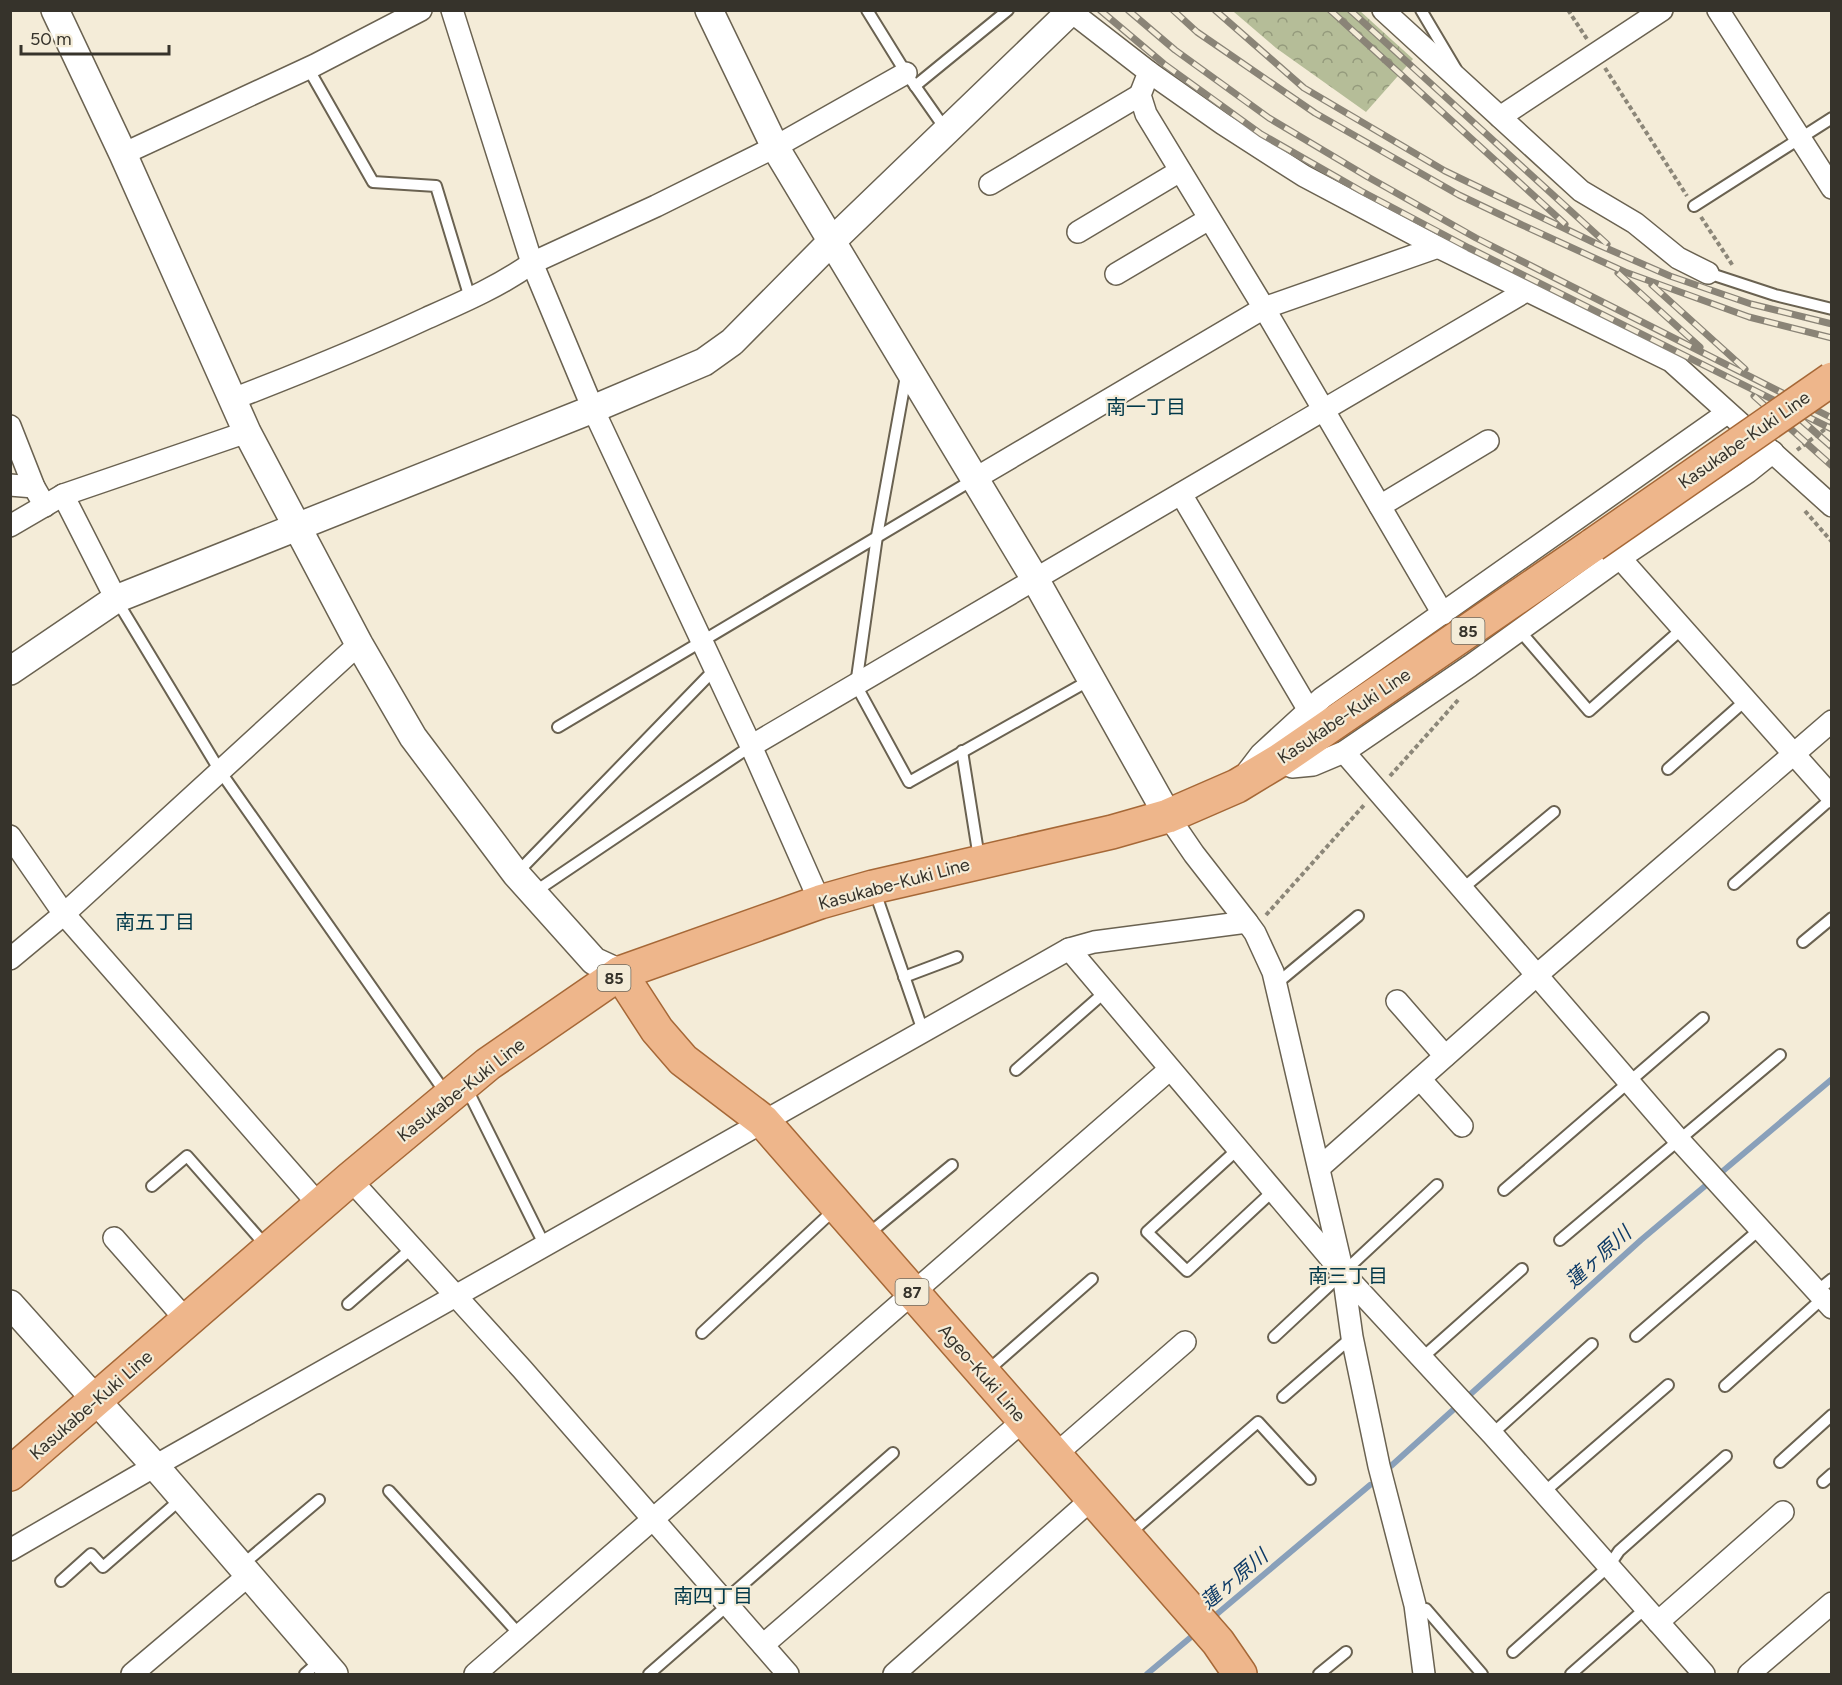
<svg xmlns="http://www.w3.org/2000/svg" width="1842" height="1685" viewBox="0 0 1842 1685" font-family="Figtree,'Noto Sans JP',sans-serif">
  <defs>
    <pattern id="park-crowns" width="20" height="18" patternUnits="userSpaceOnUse" patternTransform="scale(1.5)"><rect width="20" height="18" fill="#b5bd98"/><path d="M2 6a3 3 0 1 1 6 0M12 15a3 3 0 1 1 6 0" fill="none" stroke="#949a7c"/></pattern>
  </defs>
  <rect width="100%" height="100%" fill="#f4ecd8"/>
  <polygon fill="url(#park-crowns)" points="1236,10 1360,11 1413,59 1366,112 1276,48 1234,12"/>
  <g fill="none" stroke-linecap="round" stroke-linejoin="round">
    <g stroke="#89a0ba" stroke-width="6">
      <polyline points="1391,1466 1641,1240 1832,1079"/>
      <polyline points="1211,1619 1370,1485"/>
      <polyline points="1147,1674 1197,1632"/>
    </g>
    <defs>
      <g id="service">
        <polyline points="867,10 906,73 946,130"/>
        <polyline points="1421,10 1456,69"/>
        <polyline points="308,68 373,182 436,186 470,298"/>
        <polyline points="915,86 1008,10"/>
        <polyline points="1694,206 1832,118"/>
        <polyline points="1708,273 1775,295 1832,309"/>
        <polyline points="906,376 877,536 856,685 909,782 1090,680"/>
        <polyline points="116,599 220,771 447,1095"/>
        <polyline points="1520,631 1589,711 1683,628"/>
        <polyline points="558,727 976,478"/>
        <polyline points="962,751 979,858"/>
        <polyline points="1668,769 1746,700"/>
        <polyline points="516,874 715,669"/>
        <polyline points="1734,884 1832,798"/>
        <polyline points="874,889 923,1031"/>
        <polyline points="1462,889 1554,812"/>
        <polyline points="533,893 751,746"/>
        <polyline points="1803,942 1832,918"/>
        <polyline points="904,977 957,957"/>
        <polyline points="1276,984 1358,916"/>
        <polyline points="1016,1070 1105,992"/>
        <polyline points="466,1087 545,1246"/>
        <polyline points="1238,1149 1147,1232 1187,1271 1274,1190"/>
        <polyline points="152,1186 187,1156 267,1247"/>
        <polyline points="1504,1190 1703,1018"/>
        <polyline points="867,1235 952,1165"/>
        <polyline points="1560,1240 1780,1055"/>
        <polyline points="1817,1291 1832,1279"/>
        <polyline points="348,1304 412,1248"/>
        <polyline points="702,1333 835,1209"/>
        <polyline points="1636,1336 1759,1230"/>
        <polyline points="1274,1337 1437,1185"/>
        <polyline points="1423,1357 1522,1269"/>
        <polyline points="986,1372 1092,1279"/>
        <polyline points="1725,1386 1823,1298"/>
        <polyline points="1283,1397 1352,1337"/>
        <polyline points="1492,1434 1592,1344"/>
        <polyline points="1780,1462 1832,1415"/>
        <polyline points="1823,1482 1832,1474"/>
        <polyline points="389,1491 520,1635"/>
        <polyline points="1543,1493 1668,1385"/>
        <polyline points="1129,1534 1258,1422 1310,1479"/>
        <polyline points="242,1565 319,1500"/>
        <polyline points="61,1581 91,1554 103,1567 181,1499"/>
        <polyline points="724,1601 893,1453"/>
        <polyline points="1426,1609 1482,1674"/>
        <polyline points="1513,1652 1609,1566 1619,1551 1726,1456"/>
        <polyline points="305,1674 321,1660"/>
        <polyline points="649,1674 728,1605"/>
        <polyline points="1319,1674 1346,1652"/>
        <polyline points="1571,1674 1646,1608"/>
      </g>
      <g id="minor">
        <polyline points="452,10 532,263 593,409 751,746 820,902"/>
        <polyline points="1069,10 1149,72 1140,95 1146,114 1264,308 1443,614"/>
        <polyline points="1383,10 1581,191 1635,223 1678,258 1708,273"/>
        <polyline points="1718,10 1832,188"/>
        <polyline points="1500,117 1662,10"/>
        <polyline points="123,154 315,65 421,10"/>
        <polyline points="990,184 1140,95"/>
        <polyline points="1078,232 1180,171"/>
        <polyline points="1438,247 1671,361 1832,506"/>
        <polyline points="1116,274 1209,219"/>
        <path d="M233,399c65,-25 130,-51 194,-81 36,-16 73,-32 105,-55l124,-57 119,-59 131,-74"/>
        <polyline points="10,426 34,487 45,506"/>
        <polyline points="976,478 1264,308 1438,247 1304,176 1223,124 1149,72"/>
        <polyline points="10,485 34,487"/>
        <polyline points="1181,494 1308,709"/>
        <polyline points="63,495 116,599"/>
        <polyline points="1380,506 1488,441"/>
        <polyline points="10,526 63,495 247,432"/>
        <polyline points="1620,558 1832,797"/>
        <polyline points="751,746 1526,291"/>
        <polyline points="1344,752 1680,1141 1832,1308"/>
        <polyline points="1280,760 1292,767 1313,765 1344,752 1470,666 1620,558 1748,472 1773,452"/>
        <polyline points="1248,771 1261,754 1322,698 1727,413"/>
        <polyline points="1168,816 1194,854 1247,922 1255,933 1273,972 1343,1273 1352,1337 1379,1466 1415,1605 1424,1674"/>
        <polyline points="10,836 64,914 320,1206"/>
        <polyline points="1069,949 1343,1273 1492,1434 1704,1674"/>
        <polyline points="10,959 64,914 359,644"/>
        <polyline points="1397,1001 1445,1056"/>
        <polyline points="1420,1079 1462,1126"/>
        <polyline points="1319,1168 1537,975 1832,721"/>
        <polyline points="350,1179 522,1369 788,1674"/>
        <polyline points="114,1238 187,1321"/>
        <polyline points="1055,1455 1185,1342"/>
        <polyline points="10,1550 155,1466 1069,949 1094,942 1247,922"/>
        <polyline points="1658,1622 1783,1512"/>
        <polyline points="763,1645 1024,1420"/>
        <polyline points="132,1674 249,1575"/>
        <polyline points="475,1674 1169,1070"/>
        <polyline points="894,1674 1093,1498"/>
        <polyline points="1749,1674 1832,1603"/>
      </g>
      <g id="tertiary">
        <polyline points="55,10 123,154 247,432 359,644 413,737 516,874 594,961 620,973"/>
        <polyline points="709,10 775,147 1035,579 1168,816"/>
        <polyline points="10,671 116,599 593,409 704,362 732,342 831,242 1072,10"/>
        <polyline points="10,1304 155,1466 334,1674"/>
      </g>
      <g id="primary">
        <polyline points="620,973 657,1030 683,1060 763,1121 1198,1619 1218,1642 1240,1674"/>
        <polyline points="10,1474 350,1179 488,1064 620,973 820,902 873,887 1112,832 1168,816 1237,786 1280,760 1593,545"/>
      </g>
    </defs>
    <use href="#service" stroke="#6a6251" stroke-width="14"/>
    <use href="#minor" stroke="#6a6251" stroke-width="24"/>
    <use href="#tertiary" stroke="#6a6251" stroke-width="30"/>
    <use href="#primary" stroke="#a66837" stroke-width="36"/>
    <g stroke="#8c8779" stroke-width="4" stroke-dasharray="4.5 3" stroke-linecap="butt">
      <polyline points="1568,10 1587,39"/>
      <polyline points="1605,68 1687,196"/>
      <polyline points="1701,217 1733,266"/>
      <polyline points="1797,450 1832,424"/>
      <polyline points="1805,511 1832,542"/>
      <polyline points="1390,776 1459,699"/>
      <polyline points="1266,915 1365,804"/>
    </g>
    <use href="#service" stroke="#fff" stroke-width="10"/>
    <use href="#minor" stroke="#fff" stroke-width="21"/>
    <use href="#tertiary" stroke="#fff" stroke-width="27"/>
    <use href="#primary" stroke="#eeb68b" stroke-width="33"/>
    <defs>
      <g id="rail">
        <polyline points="1100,10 1164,64 1261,134 1361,191 1469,248 1832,429"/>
        <polyline points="1128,10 1175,50 1269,118 1368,177 1476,238 1832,418"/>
        <polyline points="1173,10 1197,32 1315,113 1459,195 1520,224 1625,272 1749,317 1832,338"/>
        <polyline points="1215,10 1304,88 1445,171 1599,245 1670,276 1751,304 1832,324"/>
        <polyline points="1330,10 1565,224"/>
        <polyline points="1350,10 1607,244"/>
        <polyline points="1618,273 1700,347"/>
        <polyline points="1652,285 1745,369"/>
        <polyline points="1754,396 1832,466"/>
        <polyline points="1799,418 1832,447"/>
      </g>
    </defs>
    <use href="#rail" stroke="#8a8477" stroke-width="7"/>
    <use href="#rail" stroke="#f4ecd8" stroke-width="4.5" stroke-dasharray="14" stroke-linecap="butt"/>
    <defs>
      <polyline id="primary-bridge" points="1593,545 1832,379"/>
    </defs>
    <use href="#primary-bridge" stroke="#a66837" stroke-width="36" stroke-linecap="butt"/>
    <use href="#primary-bridge" stroke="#eeb68b" stroke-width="33"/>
  </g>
  <g text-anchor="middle" stroke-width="4.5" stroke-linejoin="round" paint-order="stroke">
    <g fill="#f4ecd8" stroke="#6f6a5f" stroke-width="1.5">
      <rect x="1451.5" y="618" width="33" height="26" rx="4.5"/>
      <rect x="597.5" y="965" width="33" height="26" rx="4.5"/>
      <rect x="895.5" y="1279" width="33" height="26" rx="4.5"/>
    </g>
    <g font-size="16" font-weight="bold" fill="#36332b">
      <text x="1468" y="637">85</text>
      <text x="614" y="984">85</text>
      <text x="912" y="1298">87</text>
    </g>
    <g font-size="18" fill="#36332b" stroke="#f4ecd8">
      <text transform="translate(1744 440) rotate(-35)" y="6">Kasukabe-Kuki Line</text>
      <text transform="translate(1344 716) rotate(-34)" y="6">Kasukabe-Kuki Line</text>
      <text transform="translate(894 884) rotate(-15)" y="6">Kasukabe-Kuki Line</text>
      <text transform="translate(461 1090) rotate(-38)" y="6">Kasukabe-Kuki Line</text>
      <text transform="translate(982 1373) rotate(49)" y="6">Ageo-Kuki Line</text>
      <text transform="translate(91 1405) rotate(-41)" y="6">Kasukabe-Kuki Line</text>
    </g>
    <g font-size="20" fill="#003849" stroke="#f4ecd8">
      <text x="1146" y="414">南一丁目</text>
      <text x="155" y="929">南五丁目</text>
      <text x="1348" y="1283">南三丁目</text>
      <text x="713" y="1603">南四丁目</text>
    </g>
    <g font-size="20" font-style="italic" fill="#0d3a66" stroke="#f4ecd8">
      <text transform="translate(1598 1257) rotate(-42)" y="7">蓮ヶ原川</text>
      <text transform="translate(1234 1579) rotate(-40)" y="7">蓮ヶ原川</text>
    </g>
  </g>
  <rect width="1842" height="1685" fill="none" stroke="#36332b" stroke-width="24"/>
  <path d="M21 45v9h148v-9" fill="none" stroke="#36332b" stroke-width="3"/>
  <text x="30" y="45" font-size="18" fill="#36332b" stroke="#f4ecd8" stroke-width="4.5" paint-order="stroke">50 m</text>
</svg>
